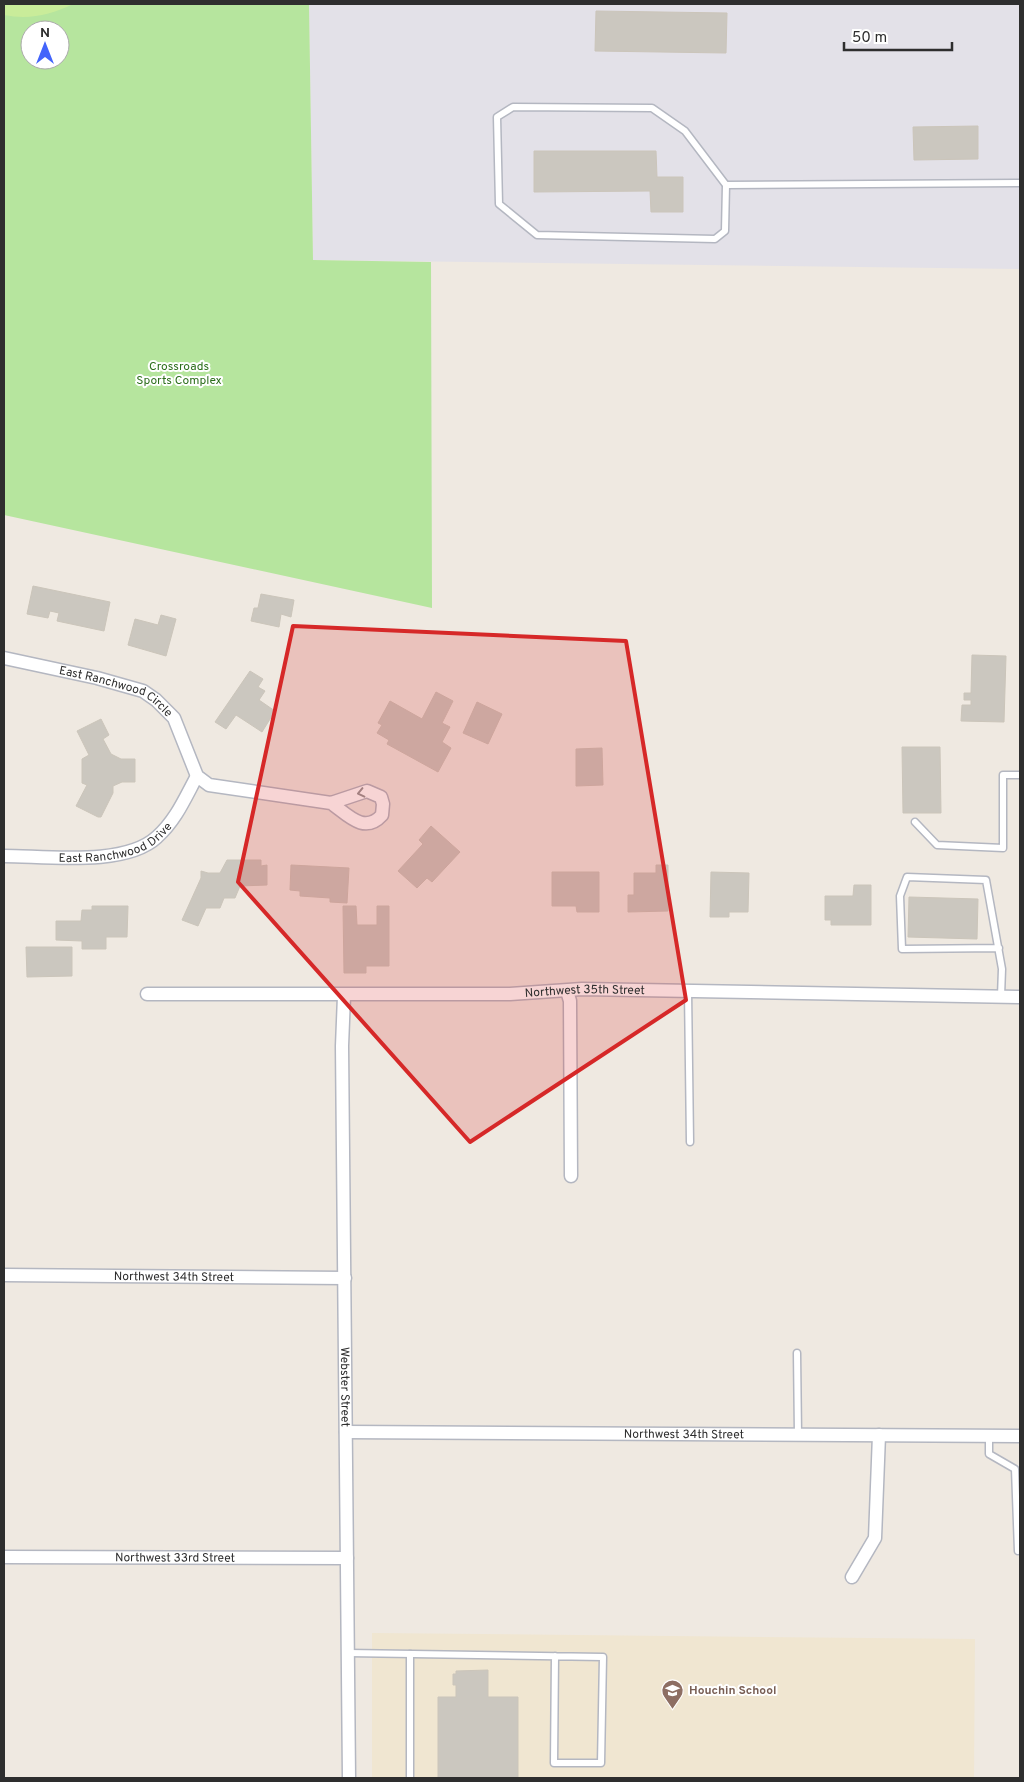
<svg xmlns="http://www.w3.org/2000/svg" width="1024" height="1782" viewBox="0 0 1024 1782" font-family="Overpass,sans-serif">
  <rect width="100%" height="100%" fill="#efe9e1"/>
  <polygon fill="#e3e1e8" points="309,4 1020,4 1020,269 313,260"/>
  <polygon fill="#f0e6d1" points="372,1633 975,1639 974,1778 372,1778"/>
  <path fill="#b6e59e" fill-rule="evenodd" d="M4,4h305l4,256 118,2 1,346 -428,-93zM30,30h30v30h-30z"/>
  <path fill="#c9ec9a" d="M4,4h69c-23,11 -44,16 -69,11z"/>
  <g fill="#cbc7bf" stroke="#cbc5ba">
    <polygon points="596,11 727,13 726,53 595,51"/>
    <polygon points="978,126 978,159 914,160 913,127"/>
    <polygon points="534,151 656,151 657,177 683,177 683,212 651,212 650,191 534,192"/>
    <polygon points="33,586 110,602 104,631 57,621 59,613 50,611 48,618 27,614"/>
    <polygon points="261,594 294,600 291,617 281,614 279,627 251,621 254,608 258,608"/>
    <polygon points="161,615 176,619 166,656 128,645 135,619 158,625"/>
    <polygon points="972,655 1006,656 1004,722 961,721 962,705 971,705 971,700 964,700 964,693 971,693"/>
    <polygon points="250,671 263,679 258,687 265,691 259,700 275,711 262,732 236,715 226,729 215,722"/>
    <polygon points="436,692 453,701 442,723 450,727 442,742 451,748 438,772 387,744 389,740 377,733 382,725 378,723 390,701 422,719"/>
    <polygon points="477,702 502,714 488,744 463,733"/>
    <polygon points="101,719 109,735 103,739 111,754 121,759 135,759 135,782 122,782 113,786 113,793 101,817 98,817 76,806 87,785 82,783 82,759 89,755 77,731"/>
    <polygon points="902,747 940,747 941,813 903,813"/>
    <polygon points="602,748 603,785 576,786 576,749"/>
    <polygon points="431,826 460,852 432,882 427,878 417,888 398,871 423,844 419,840"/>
    <polygon points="227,860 261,860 261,866 267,865 267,885 240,886 235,898 224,898 220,908 206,908 198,926 182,920 201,878 201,871 208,873 220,873"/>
    <polygon points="291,865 349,868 347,903 330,902 330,898 300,896 300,891 290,890"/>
    <polygon points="656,865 668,865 668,911 628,912 628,895 634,895 634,873 656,873"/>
    <polygon points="552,872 599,872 599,912 577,912 576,906 552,906"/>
    <polygon points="711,872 749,873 748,912 729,912 729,917 710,917"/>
    <polygon points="854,885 871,885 871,925 831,925 831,920 825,920 825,896 853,896"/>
    <polygon points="909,897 978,899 977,939 908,937"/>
    <polygon points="92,906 128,906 127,937 106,937 106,949 82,949 82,941 56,940 56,921 81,921 82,910 92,910"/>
    <polygon points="343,906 356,906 357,925 377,925 377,906 389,906 389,966 366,966 366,973 344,973"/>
    <polygon points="26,947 72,947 72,976 27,977"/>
    <polygon points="488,1670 488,1697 518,1697 518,1778 438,1778 438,1697 456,1697 456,1685 453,1685 453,1674 456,1674 456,1671"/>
  </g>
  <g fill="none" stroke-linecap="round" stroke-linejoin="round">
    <defs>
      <g id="lane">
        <polygon points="513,107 652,108 685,131 726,185 725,231 715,239 537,235 499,204 497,117"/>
        <polyline points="726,185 1020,183"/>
        <polyline points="915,822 937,845 1003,848 1003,775 1020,775"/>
        <polyline points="999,948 902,949 900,896 907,877 986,880 1002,969 1001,996"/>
        <polyline points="688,990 690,1142"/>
        <polyline points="797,1353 798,1435"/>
        <polyline points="989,1436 989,1454 1015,1469 1018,1551"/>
        <path d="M348,1653c85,2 170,3 255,4l-2,106h-47l1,-107"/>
        <polyline points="410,1654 410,1778"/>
      </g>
      <g id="street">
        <path id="s1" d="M4,658l93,20 46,13 13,9 18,18 23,58 12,9 122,18 36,-12 14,6 2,7 -1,11c-18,20 -35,-1 -51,-12"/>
        <path id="s2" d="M4,856c41,0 121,11 153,-19 19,-17 28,-39 40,-61"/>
        <polyline points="567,991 570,1001 571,1176"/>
        <path id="s3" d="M147,994h363l72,-5 438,8"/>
        <path id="s4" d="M344,996l-2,50 7,732"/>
        <path id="s5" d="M4,1275l341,3"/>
        <path id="s6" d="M346,1432l674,4"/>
        <path id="s7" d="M4,1557l343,1"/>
        <polyline points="852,1577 875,1538 879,1435"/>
      </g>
    </defs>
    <use href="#lane" stroke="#b4b7c1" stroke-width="9"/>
    <use href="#street" stroke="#b4b7c1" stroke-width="15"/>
    <use href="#lane" stroke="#fff" stroke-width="6"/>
    <use href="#street" stroke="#fff" stroke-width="12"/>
  </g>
  <defs><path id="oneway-chevron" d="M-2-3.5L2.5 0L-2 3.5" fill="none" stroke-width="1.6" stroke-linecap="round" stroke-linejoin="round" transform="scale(1.25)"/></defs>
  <use stroke="#969696" href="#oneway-chevron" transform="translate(361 793) rotate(167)"/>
  <path fill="#d62828" fill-opacity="0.2" stroke="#d62828" stroke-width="4" stroke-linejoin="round" d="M293,626l333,15 60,359 -216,142 -232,-260z"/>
  <defs>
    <symbol id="school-pin" viewBox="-11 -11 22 30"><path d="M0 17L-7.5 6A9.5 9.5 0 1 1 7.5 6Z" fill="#8d6e63" stroke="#fff"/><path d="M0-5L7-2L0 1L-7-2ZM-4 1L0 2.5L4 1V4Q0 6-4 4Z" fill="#fff"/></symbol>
  </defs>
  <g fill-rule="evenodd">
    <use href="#school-pin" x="660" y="1678" width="25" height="34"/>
  </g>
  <g text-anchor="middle" stroke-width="4" stroke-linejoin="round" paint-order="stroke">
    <g font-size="12" fill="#2c6e1b" stroke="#fff">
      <text x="179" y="370">Crossroads<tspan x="179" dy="14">Sports Complex</tspan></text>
    </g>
    <g font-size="12" fill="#2e2e2e" stroke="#fff">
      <text dy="4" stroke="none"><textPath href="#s1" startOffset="118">East Ranchwood Circle</textPath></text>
      <text dy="4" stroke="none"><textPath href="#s2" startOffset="115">East Ranchwood Drive</textPath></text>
      <text dy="4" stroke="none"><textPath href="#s3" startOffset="438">Northwest 35th Street</textPath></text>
      <text dy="4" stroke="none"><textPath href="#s5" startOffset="170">Northwest 34th Street</textPath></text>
      <text dy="4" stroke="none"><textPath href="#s4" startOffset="391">Webster Street</textPath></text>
      <text dy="4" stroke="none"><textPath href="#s6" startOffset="338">Northwest 34th Street</textPath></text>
      <text dy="4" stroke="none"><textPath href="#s7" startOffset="171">Northwest 33rd Street</textPath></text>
    </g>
    <g font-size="12" font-weight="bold" fill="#785e54" stroke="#fff" text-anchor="start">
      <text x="689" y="1694">Houchin School</text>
    </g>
  </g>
  <rect width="1024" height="1782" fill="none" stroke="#2e2e2e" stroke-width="10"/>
  <g transform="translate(45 45)"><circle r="24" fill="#ffffff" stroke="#ababab"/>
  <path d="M0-4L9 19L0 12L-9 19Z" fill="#4264fb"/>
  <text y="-8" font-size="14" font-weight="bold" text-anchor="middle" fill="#2e2e2e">N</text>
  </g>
  <path d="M844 42v8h108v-8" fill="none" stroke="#2e2e2e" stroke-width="2.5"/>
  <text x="852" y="42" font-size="15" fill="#2e2e2e" stroke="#ffffff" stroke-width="4" paint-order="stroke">50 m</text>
</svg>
